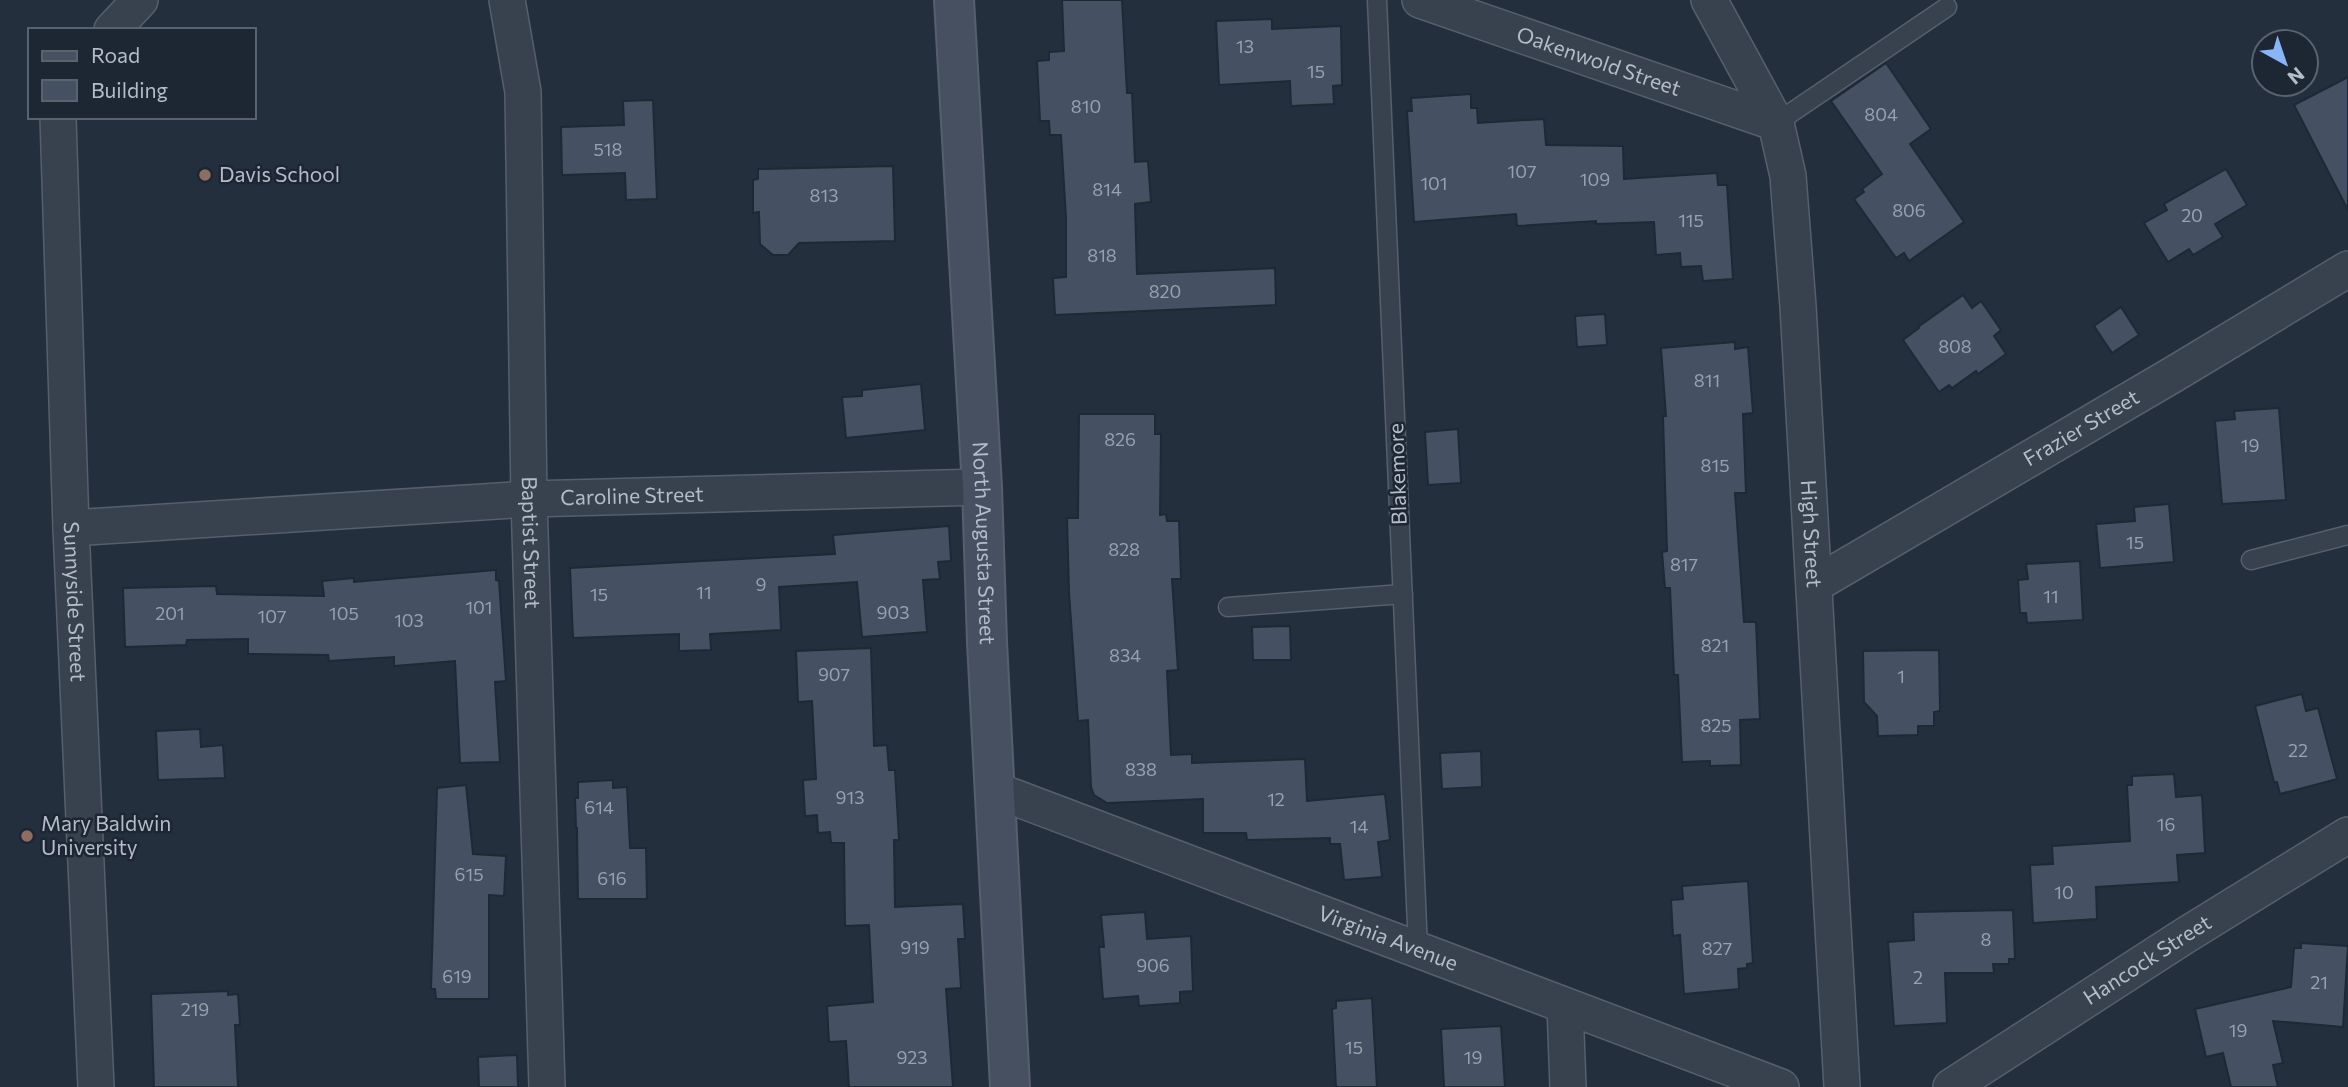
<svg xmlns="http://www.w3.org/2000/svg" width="2348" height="1087" viewBox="0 0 2348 1087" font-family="Commissioner,sans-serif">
  <rect width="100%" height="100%" fill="#242f3e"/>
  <g fill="#455162" stroke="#1f2835" stroke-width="2">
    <polygon points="1062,0 1122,0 1127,93 1132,93 1135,162 1148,161 1151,202 1135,204 1137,274 1275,268 1276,305 1055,315 1053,278 1066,277 1066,218 1061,135 1050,135 1049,121 1040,121 1037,61 1049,60 1049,52 1064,51"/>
    <polygon points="1272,19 1272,29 1341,26 1342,85 1333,86 1334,104 1291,106 1290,81 1219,85 1216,21"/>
    <polygon points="1886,63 1931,129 1910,144 1964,222 1909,261 1904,253 1896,258 1854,199 1864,192 1862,189 1882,174 1831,101"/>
    <polygon points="2348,77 2348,210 2294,105"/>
    <polygon points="1471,94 1471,108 1477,108 1478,123 1544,119 1546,145 1623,146 1624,179 1717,173 1718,185 1727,185 1733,279 1703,281 1701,266 1681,267 1680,253 1656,255 1654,222 1596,224 1596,221 1517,226 1516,214 1414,222 1407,111 1412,111 1411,98"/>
    <polygon points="653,100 657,199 626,200 625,173 562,175 561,127 624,125 623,101"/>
    <polygon points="893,166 895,241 799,243 788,255 773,255 760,244 759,212 753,213 753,180 758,179 758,169"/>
    <polygon points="2226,169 2247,205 2215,224 2223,237 2193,255 2189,249 2168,262 2144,223 2167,210 2164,204"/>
    <polygon points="1963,295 1972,308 1981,301 2001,330 1994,336 2006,354 1978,374 1976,371 1952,388 1949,385 1939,392 1903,340 1919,328 1918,327"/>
    <polygon points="2121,307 2139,335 2112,353 2094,326"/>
    <polygon points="1605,314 1607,345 1577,347 1575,316"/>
    <polygon points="1735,342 1735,349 1748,347 1753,413 1743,414 1746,493 1735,493 1744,622 1756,622 1760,719 1740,720 1741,765 1710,766 1710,761 1682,762 1678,675 1674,675 1670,588 1665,588 1662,552 1667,551 1663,416 1666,416 1661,348"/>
    <polygon points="921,384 925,430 846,438 842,397 862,396 862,390"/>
    <polygon points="2279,408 2286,500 2222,504 2215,421 2235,419 2234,411"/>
    <polygon points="1079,414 1155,414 1155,434 1161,434 1160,515 1166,514 1167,521 1179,521 1181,579 1172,579 1178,670 1167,671 1171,755 1192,754 1192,763 1305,759 1307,801 1385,794 1390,840 1378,842 1382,877 1344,880 1340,844 1330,844 1330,838 1247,840 1246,833 1203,833 1203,799 1107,803 1094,795 1091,787 1088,720 1078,721 1069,592 1067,518 1078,518"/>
    <polygon points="1458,429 1461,483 1428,485 1425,432"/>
    <polygon points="2169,504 2174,562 2100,568 2096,524 2135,521 2134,507"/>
    <polygon points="949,526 951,561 938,562 940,579 923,580 927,632 862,637 857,582 779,587 781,630 710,634 711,650 679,651 679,634 573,638 570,568 835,554 833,535"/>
    <polygon points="2080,561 2083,620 2027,623 2026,613 2020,613 2018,580 2028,579 2026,564"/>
    <polygon points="496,570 496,580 499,581 506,681 495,682 500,762 460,763 455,661 394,666 394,657 329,661 328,655 248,654 248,639 187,640 186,645 125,647 123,588 216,586 217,594 324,596 322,581 354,578 354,582"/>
    <polygon points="1290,626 1291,660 1253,660 1252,627"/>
    <polygon points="871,648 874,746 887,745 889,770 895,770 899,840 894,840 895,907 963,904 965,939 958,939 961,988 946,989 953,1087 849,1087 846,1041 829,1042 827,1006 873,1002 869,925 845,926 844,843 831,843 830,832 818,833 817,815 805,816 803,780 816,779 812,701 798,702 796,651"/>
    <polygon points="1939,650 1940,711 1934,712 1934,726 1918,726 1918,735 1878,736 1877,716 1864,702 1863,651"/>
    <polygon points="2302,694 2306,711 2318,708 2337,779 2280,794 2277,782 2274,782 2255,706"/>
    <polygon points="200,729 201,747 223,745 225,778 158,780 156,731"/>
    <polygon points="1481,751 1482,787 1442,789 1440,753"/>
    <polygon points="2174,774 2176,797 2202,795 2205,853 2177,855 2179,882 2096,887 2097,919 2033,923 2030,865 2053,864 2052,846 2130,841 2127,785 2132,785 2132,776"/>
    <polygon points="613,780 613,788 627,787 630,848 646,848 647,899 578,899 577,828 576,828 575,798 578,798 578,782"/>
    <polygon points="466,785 473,854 506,856 504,896 489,895 489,999 436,999 435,989 431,989 437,788"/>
    <polygon points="1748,881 1753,963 1747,964 1747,968 1738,969 1739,989 1684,994 1680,935 1673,936 1671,900 1683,899 1682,886"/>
    <polygon points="2013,910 2015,959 2009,959 2009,964 1993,964 1994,973 1945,973 1947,1023 1894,1026 1888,942 1914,940 1913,912"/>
    <polygon points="1145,912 1147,939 1191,936 1193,991 1180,992 1180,1003 1139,1006 1138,996 1103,999 1099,947 1104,947 1101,915"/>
    <polygon points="2301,943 2348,946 2343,1027 2273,1021 2283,1063 2273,1065 2278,1087 2231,1087 2223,1053 2206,1057 2195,1009 2291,987 2294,948 2301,948"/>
    <polygon points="228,991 228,995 238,994 240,1025 235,1025 238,1087 154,1087 151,994"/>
    <polygon points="1372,998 1377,1087 1336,1087 1332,1009 1336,1008 1336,1001"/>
    <polygon points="1501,1026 1505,1087 1444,1087 1441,1029"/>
    <polygon points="517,1055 518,1087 479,1087 478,1057"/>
  </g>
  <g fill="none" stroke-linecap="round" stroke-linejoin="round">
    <defs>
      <g id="service">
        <polyline points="1377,0 1418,949"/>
        <polyline points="1776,123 1947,7"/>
        <polyline points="2251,560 2348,535"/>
        <polyline points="1228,607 1403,594"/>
      </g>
      <g id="minor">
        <path id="s1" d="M507,0l16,92 6,407 18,588"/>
        <path id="s2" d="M1420,0l356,123"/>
        <path id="s3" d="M1709,0l67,123 12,53 10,130 44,781"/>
        <polyline points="112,30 140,0"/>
        <path id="s4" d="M58,117l13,411 25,559"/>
        <path id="s5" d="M71,528l458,-29 453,-12"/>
        <path id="s6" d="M1814,585l360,-211 174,-105"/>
        <path id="s7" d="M995,790l786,297"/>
        <polyline points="1565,1006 1568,1087"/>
        <path id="s8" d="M1951,1087l235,-152 162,-100"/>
      </g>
      <g id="secondary">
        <path id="s9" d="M954,0l28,487 5,155 23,445"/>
      </g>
    </defs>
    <use href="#service" stroke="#565f6c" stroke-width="21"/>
    <use href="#minor" stroke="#565f6c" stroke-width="38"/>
    <use href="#secondary" stroke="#565f6c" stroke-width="42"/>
    <use href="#service" stroke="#38414e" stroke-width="18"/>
    <use href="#minor" stroke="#38414e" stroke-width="35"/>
    <use href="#secondary" stroke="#465061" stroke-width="38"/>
  </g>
  <g fill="#8d6e63" stroke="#1d2633" stroke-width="2.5">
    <circle cx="205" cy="175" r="7"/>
    <circle cx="27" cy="836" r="7"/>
  </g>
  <g text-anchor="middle" stroke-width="5" stroke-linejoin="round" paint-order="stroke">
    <g font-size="18" fill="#98a1af">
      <text x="1245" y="53">13</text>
      <text x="1316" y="78">15</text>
      <text x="1086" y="113">810</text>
      <text x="1881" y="121">804</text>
      <text x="608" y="156">518</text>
      <text x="1522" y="178">107</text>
      <text x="1595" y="186">109</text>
      <text x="1434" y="190">101</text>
      <text x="1107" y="196">814</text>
      <text x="824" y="202">813</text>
      <text x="1909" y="217">806</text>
      <text x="2192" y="222">20</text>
      <text x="1691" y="227">115</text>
      <text x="1102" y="262">818</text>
      <text x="1165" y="298">820</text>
      <text x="1955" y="353">808</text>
      <text x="1707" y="387">811</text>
      <text x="1120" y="446">826</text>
      <text x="2250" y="452">19</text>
      <text x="1715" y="472">815</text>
      <text x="2135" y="549">15</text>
      <text x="1124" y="556">828</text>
      <text x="1684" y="571">817</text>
      <text x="761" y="591">9</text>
      <text x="704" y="599">11</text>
      <text x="599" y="601">15</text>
      <text x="2051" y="603">11</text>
      <text x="479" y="614">101</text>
      <text x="893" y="619">903</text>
      <text x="170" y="620">201</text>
      <text x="344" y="620">105</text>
      <text x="272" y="623">107</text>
      <text x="409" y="627">103</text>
      <text x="1715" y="652">821</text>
      <text x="1125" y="662">834</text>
      <text x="834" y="681">907</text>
      <text x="1901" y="683">1</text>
      <text x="1716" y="732">825</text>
      <text x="2298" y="757">22</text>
      <text x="1141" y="776">838</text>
      <text x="850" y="804">913</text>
      <text x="1276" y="806">12</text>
      <text x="599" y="814">614</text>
      <text x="2166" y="831">16</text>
      <text x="1359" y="833">14</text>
      <text x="469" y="881">615</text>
      <text x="612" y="885">616</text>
      <text x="2064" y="899">10</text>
      <text x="1986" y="946">8</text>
      <text x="915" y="954">919</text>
      <text x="1717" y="955">827</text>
      <text x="1153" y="972">906</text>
      <text x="457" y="983">619</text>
      <text x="1918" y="984">2</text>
      <text x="2319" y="989">21</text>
      <text x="195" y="1016">219</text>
      <text x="2238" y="1037">19</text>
      <text x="1354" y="1054">15</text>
      <text x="912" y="1064">923</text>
      <text x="1473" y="1064">19</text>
    </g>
    <g font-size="21" fill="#b4bcc9" stroke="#1d2633">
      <text dy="7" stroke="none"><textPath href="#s2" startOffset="189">Oakenwold Street</textPath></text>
      <text dy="7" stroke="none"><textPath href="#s6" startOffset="310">Frazier Street</textPath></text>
      <text transform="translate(1398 474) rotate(-92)" y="7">Blakemore</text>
      <text dy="7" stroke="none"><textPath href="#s5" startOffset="562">Caroline Street</textPath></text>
      <text dy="7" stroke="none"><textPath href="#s3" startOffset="553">High Street</textPath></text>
      <text dy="7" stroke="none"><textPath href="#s1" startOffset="544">Baptist Street</textPath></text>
      <text dy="7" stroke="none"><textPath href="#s9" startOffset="544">North Augusta Street</textPath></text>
      <text dy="7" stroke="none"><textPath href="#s4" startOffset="485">Sunnyside Street</textPath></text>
      <text dy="7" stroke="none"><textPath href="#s7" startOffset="420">Virginia Avenue</textPath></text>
      <text dy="7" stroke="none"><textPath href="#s8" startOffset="234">Hancock Street</textPath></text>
    </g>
    <g font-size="21" fill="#b4bcc9" stroke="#1d2633" text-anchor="start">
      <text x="219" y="182">Davis School</text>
      <text x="41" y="831">Mary Baldwin<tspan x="41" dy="24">University</tspan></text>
    </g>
  </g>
  <rect x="28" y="28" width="228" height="91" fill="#1d2633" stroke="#59626f" stroke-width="2"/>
  <rect x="42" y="51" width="35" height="10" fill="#465061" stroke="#59626f" stroke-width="2"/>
  <text x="91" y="63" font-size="21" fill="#b4bcc9">Road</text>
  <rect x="42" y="80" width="35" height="21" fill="#455162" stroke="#59626f" stroke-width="2"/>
  <text x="91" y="98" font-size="21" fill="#b4bcc9">Building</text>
  <g transform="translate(2285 63) rotate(140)"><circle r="33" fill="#1d2633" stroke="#59626f" stroke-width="2"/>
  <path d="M0-5L12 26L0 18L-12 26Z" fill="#8ab4f8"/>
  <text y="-10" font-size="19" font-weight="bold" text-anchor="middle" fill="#b4bcc9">N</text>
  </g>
</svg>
